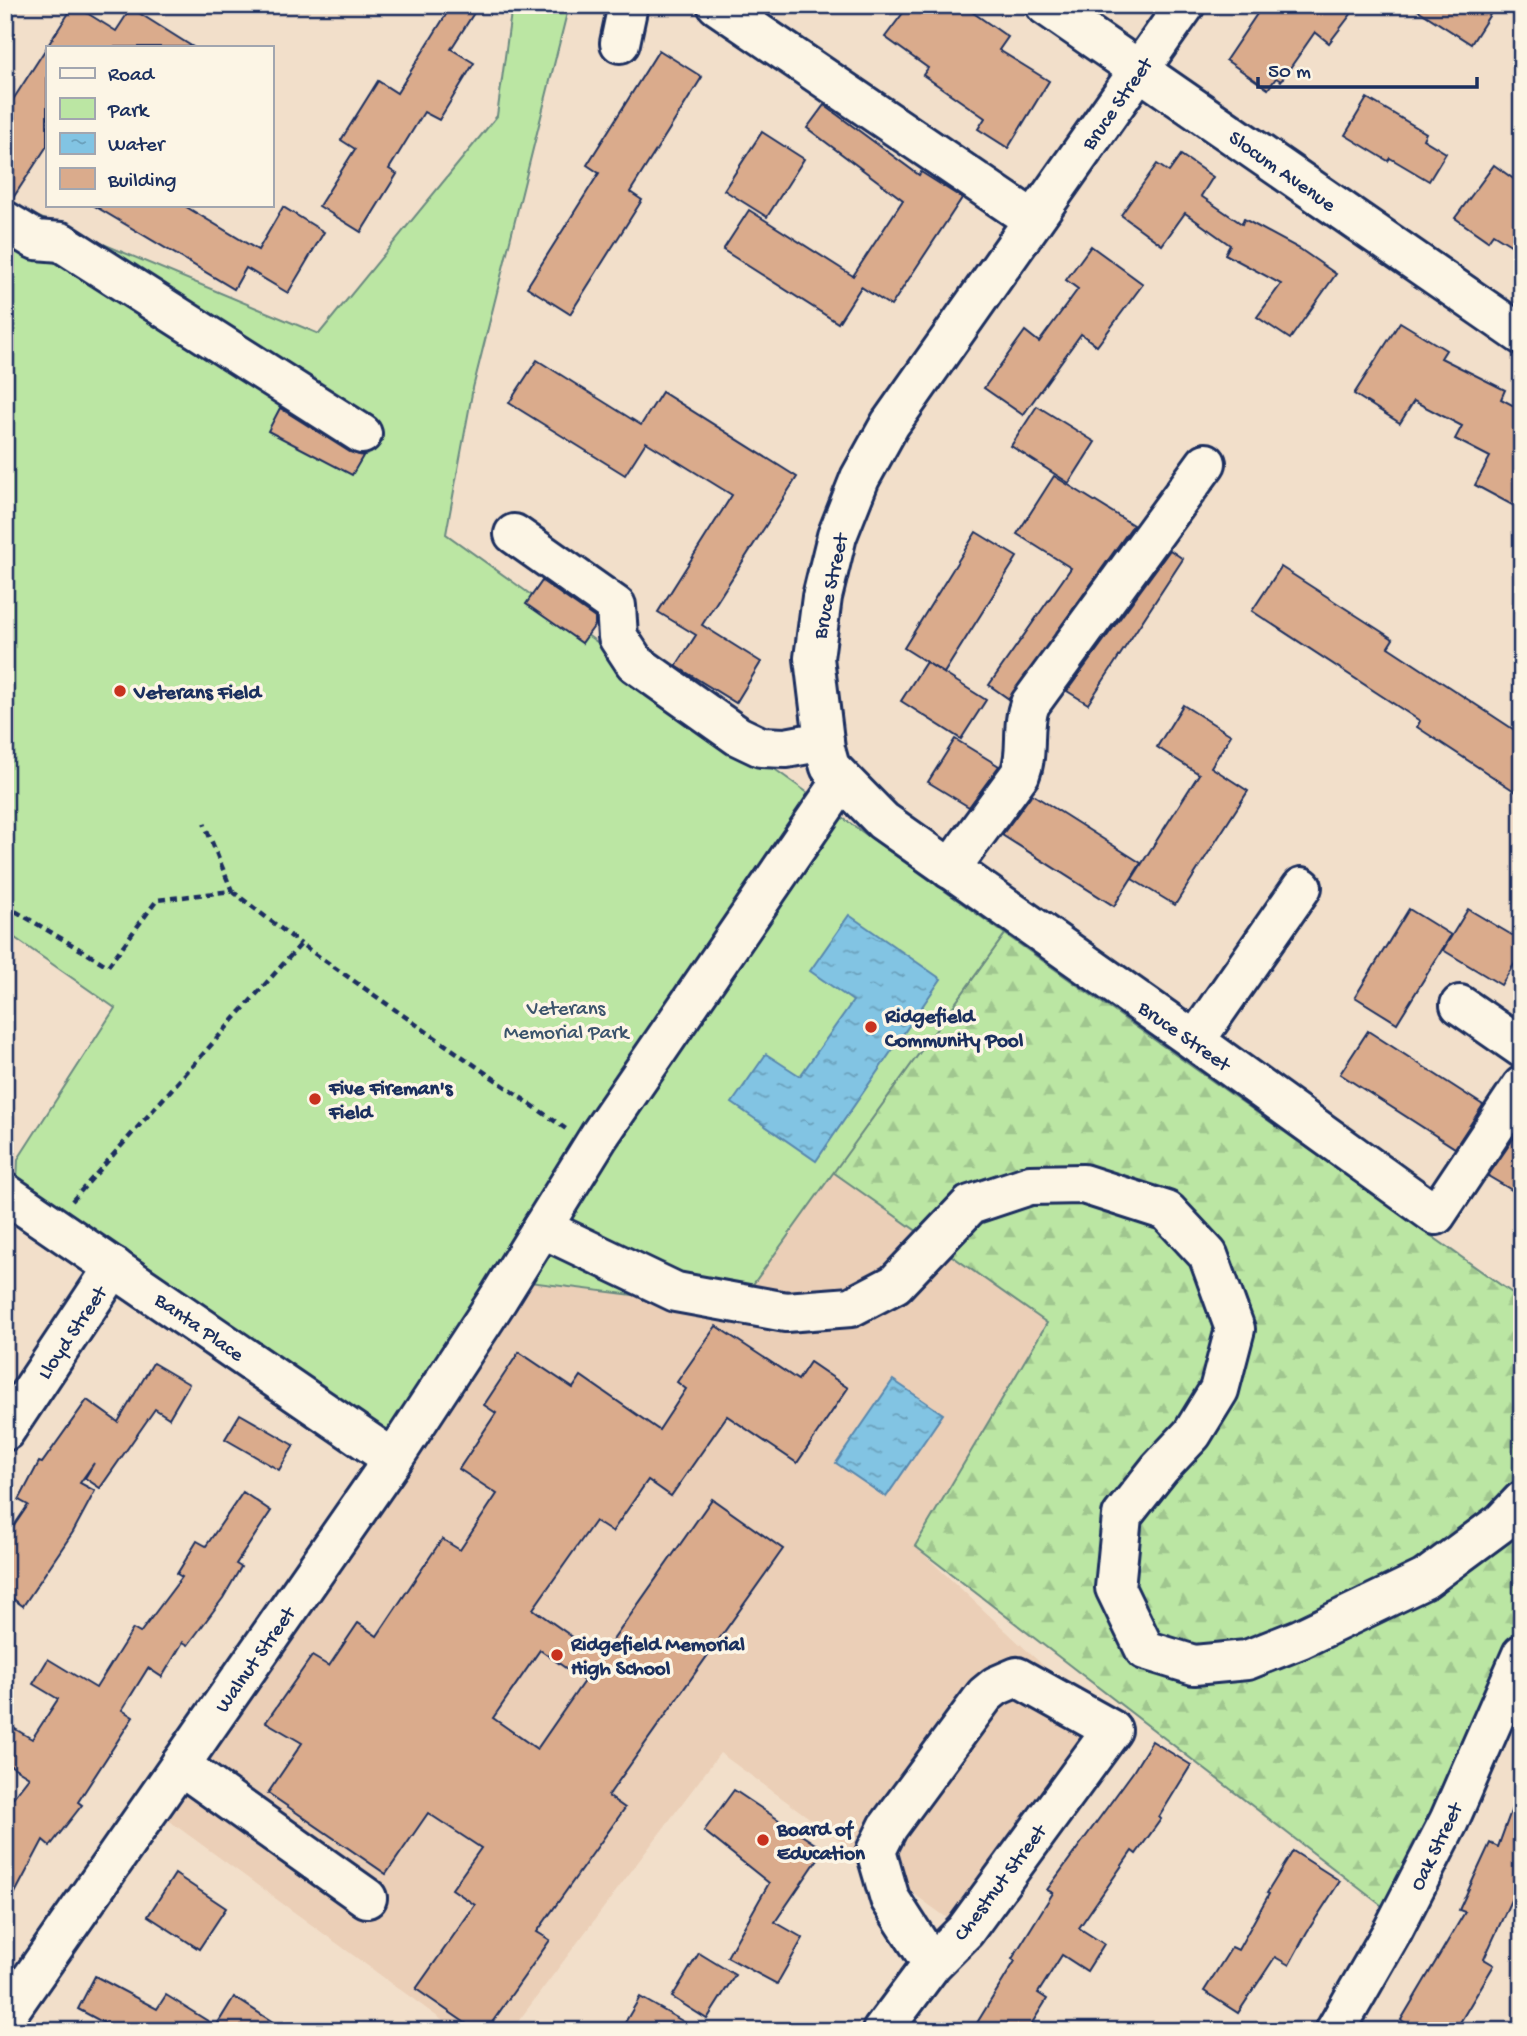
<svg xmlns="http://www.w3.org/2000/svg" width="1527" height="2036" viewBox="0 0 1527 2036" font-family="'Gochi Hand',sans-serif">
  <defs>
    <pattern id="forest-firs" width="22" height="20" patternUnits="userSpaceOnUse" patternTransform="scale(1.75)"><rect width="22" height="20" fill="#bbe6a3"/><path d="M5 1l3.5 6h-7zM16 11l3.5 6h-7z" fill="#a0c68f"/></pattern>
    <pattern id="water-ripples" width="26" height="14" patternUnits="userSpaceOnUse" patternTransform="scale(1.75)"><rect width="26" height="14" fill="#82c4e3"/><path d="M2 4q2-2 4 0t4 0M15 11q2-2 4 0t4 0" fill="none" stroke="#6aa0bb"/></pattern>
  </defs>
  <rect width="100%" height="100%" fill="#f2dfca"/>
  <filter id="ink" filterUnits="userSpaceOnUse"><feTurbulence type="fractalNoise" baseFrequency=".0143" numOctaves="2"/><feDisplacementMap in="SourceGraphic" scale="14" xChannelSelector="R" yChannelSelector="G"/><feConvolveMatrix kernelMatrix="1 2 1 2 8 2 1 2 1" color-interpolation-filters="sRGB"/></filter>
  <g filter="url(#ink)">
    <polygon fill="#ebcfb7" points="833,1172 1048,1323 915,1546 1112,1730 965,1931 720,1753 511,2031 457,2031 168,1820 393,1459 514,1280 736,1308"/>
    <polygon fill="url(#forest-firs)" stroke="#6b8a80" stroke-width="2" points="1005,934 1522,1300 1522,1657 1399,1919 915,1546 1047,1323 833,1172"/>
    <polygon fill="#bbe6a3" stroke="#6b8a80" stroke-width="2" points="512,5 569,5 473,388 446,534 1005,934 736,1308 514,1280 393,1459 16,1207 18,1159 115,1008 5,931 5,203 319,334 497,116"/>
    <g fill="url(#water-ripples)" stroke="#5988ae" stroke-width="2">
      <polygon points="849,915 941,979 816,1161 732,1103 766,1054 800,1076 853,1001 810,971"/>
      <polygon points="893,1380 943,1414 886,1497 836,1463"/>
    </g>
    <g fill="#daab8c" stroke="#1b2f5e" stroke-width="2" fill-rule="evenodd">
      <polygon points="74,5 116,31 131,8 193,47 47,47 47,146 11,201 5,199 5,112"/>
      <polygon points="452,5 479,5 451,49 474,63 439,120 424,112 389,169 397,174 361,232 319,206 355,149 341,140 378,81 397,93"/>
      <polygon points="909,5 962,5 1008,37 999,50 1049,81 1008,148 978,129 985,118 923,75 928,68 885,37"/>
      <polygon points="1263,5 1358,5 1329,43 1315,32 1281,81 1276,78 1268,89 1226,60"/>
      <polygon points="1410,5 1496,5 1471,44"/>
      <polygon points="659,50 702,77 630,192 642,200 570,314 527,287 599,173 587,165"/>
      <polygon points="1367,98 1426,133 1423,139 1446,153 1429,181 1390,158 1388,161 1345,135"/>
      <polygon points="824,105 919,175 921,172 962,198 891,306 861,287 838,323 723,250 749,210 853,276 903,200 807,128"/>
      <polygon points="762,132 804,159 767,217 724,190"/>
      <polygon points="1181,155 1213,177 1201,196 1242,224 1244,219 1300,249 1336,274 1290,339 1257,317 1281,284 1225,254 1230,245 1185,213 1162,245 1121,215 1157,164 1169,172"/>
      <polygon points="1494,165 1522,185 1522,252 1493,234 1488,241 1455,218"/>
      <polygon points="93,205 183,205 258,250 283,207 324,232 288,293 246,268 234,289"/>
      <polygon points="1091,246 1143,284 1097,346 1081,334 1023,415 984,388 1025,331 1039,342 1078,289 1066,280"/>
      <polygon points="1400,322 1446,350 1441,358 1505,390 1501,399 1522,410 1522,492 1514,506 1475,485 1490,457 1455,439 1462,426 1414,401 1400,423 1354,394"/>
      <polygon points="537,360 641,425 662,392 797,477 702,625 761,662 736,703 676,666 696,635 658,612 732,495 646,442 625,475 509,403"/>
      <polygon points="1037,406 1095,442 1069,483 1011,446"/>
      <polygon points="280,408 350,452 363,456 352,475 268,431"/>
      <polygon points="1054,476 1133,525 1009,699 989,685 1071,568 1017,534"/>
      <polygon points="976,532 1017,557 944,673 904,648"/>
      <polygon points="1170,550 1183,559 1088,704 1067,691"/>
      <polygon points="1281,567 1393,639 1388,647 1522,735 1522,796 1417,727 1420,721 1252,611"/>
      <polygon points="542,581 595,618 595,625 582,643 526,604"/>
      <polygon points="926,662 986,700 961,739 901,701"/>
      <polygon points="1183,705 1231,735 1211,767 1248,791 1175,905 1132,879 1199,774 1157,747"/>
      <polygon points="955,739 999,766 969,807 928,782"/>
      <polygon points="1032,794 1141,863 1114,906 1002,835"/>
      <polygon points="1409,909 1451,935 1397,1023 1355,997"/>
      <polygon points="1468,909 1522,941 1522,952 1501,985 1443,950"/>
      <polygon points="1368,1031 1483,1105 1455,1148 1340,1074"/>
      <polygon points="1520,1129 1522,1131 1522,1196 1488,1176"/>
      <path d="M716,1326l82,54 12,-18 38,26 -51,75 -70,-47 -56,80 -23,-16 -36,52 -17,-11 -62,88 68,48 111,-158 71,50 -175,247 17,12 -88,124 13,8 -64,91h-9l-61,-42 59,-84 -23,-16 29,-41 -53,-35 -42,61 -118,-81 34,-50 -36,-21 46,-66 17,10 29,-43 19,13 65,-97 18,11 37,-56 -38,-25 37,-56 -12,-8 35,-53 54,36 8,-12 78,54 27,-41 -9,-7zM540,1650l44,31 -47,68 -44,-31z"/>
      <polygon points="153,1363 189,1384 169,1418 155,1409 100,1488 85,1478 94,1463 80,1483 95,1491 73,1532 23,1606 5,1593 5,1539 28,1505 19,1500 39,1462 42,1463 87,1400 118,1422"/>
      <polygon points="240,1414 294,1445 279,1470 225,1439"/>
      <polygon points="243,1492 271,1511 236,1564 241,1567 223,1598 188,1645 183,1642 162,1677 148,1668 122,1710 133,1717 78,1802 82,1805 50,1846 43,1840 5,1912 5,1808 29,1777 5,1762 5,1723 32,1739 58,1699 33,1684 48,1659 96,1688 133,1629 140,1633 182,1577 177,1574 197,1541 206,1546"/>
      <polygon points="1152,1741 1191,1765 1159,1817 1161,1819 1136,1854 1132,1851 1079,1928 1104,1944 1087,1971 1062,1955 1038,1993 1047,1999 1027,2031 972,2031 1015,1961 1012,1959 1053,1893 1047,1890 1133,1772"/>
      <polygon points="1519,1789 1522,1790 1522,1876 1484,1959 1494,1965 1455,2031 1420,2031 1401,2020 1465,1912 1459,1910 1490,1843 1498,1847"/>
      <polygon points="734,1790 824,1850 775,1922 803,1938 777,1984 727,1957 769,1883 704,1831"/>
      <polygon points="1293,1851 1340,1881 1307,1932 1289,1965 1275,1957 1238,2013 1204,1991 1232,1947 1238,1950 1269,1894 1267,1893"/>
      <polygon points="175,1874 226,1908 199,1949 148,1916"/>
      <polygon points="699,1953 735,1975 707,2019 672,1997"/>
      <polygon points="95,1976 157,2009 166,1995 216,2026 234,1997 287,2031 119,2031 78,2009"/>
      <polygon points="640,1997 700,2031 620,2031"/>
    </g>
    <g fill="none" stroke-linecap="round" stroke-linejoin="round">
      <defs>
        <g id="minor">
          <polyline points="717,5 1033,220"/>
          <polyline points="1045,5 1522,335"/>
          <polyline points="1185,5 890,424 860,478 837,536 822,597 814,658 825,749 830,767 883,821 1195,1041 1436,1215 1522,1086"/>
          <polyline points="620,43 628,5"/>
          <polyline points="5,221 36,240 61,242 362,434"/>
          <polyline points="514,534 616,606 618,637 635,663 738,736 761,747 786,748 824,741"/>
          <path d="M950,869l70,-95c9,-23 1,-47 10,-70l176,-241"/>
          <polyline points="1460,1005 1522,1048"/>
          <polyline points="1195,1041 1302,887"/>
          <polyline points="5,1193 393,1459"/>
          <polyline points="542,1228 676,1292 786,1312 851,1307 895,1284 970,1205 1030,1185 1083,1184 1167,1211 1208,1255 1235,1329 1219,1390 1192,1434 1160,1468 1122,1516 1115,1588 1145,1650 1194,1665 1247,1660 1300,1639 1425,1579 1502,1522 1522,1501"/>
          <polyline points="5,1431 114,1267"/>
          <polyline points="180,1765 367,1898"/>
          <polyline points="5,2017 393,1459 498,1299 599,1136 842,781"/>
          <polyline points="882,2031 932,1964 965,1931 1112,1730 1017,1677 996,1686 985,1695 888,1827 876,1851 890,1899 932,1964"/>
          <polyline points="1335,2031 1393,1930 1449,1821 1522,1654"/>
        </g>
      </defs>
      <use href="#minor" stroke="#1b2f5e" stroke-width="44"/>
      <g stroke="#1b2f5e" stroke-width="4.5" stroke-dasharray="7 5" stroke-linecap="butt">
        <polyline points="232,891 301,944"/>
        <polyline points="5,905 108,966 157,900 232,891 204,823"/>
        <polyline points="72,1201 301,944 566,1129"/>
      </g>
      <use href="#minor" stroke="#fcf5e5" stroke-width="38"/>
    </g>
  </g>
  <g fill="#c8321e" stroke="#fcf5e5" stroke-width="2.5">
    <circle cx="120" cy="691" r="7"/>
    <circle cx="871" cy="1027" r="7"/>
    <circle cx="315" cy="1099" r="7"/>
    <circle cx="557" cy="1655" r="7"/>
    <circle cx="763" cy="1840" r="7"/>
  </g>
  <g text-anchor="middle" stroke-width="7" stroke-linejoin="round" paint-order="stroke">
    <g font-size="21" fill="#1b2f5e" stroke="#fcf5e5">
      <text transform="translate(1116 103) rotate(-55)" y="7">Bruce Street</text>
      <text transform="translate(1283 170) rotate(35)" y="7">Slocum Avenue</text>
      <text transform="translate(829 586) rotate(-78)" y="7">Bruce Street</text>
      <text transform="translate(1185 1035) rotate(35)" y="7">Bruce Street</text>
      <text transform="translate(200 1326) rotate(35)" y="7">Banta Place</text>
      <text transform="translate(71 1332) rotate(-56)" y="7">Lloyd Street</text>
      <text transform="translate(254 1659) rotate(-55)" y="7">Walnut Street</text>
      <text transform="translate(1435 1846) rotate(-64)" y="7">Oak Street</text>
      <text transform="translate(999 1882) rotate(-53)" y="7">Chestnut Street</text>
    </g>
    <g font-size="21" font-weight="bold" fill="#1b2f5e" stroke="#fcf5e5" text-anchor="start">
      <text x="134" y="698">Veterans Field</text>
      <text x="885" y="1022">Ridgefield<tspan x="885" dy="24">Community Pool</tspan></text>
      <text x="329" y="1094">Five Fireman's<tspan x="329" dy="24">Field</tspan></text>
      <text x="571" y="1650">Ridgefield Memorial<tspan x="571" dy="24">High School</tspan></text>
      <text x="777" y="1835">Board of<tspan x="777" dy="24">Education</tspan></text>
    </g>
    <g font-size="21" fill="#3b546c" stroke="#fcf5e5">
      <text x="566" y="1014">Veterans<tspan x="566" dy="24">Memorial Park</tspan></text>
    </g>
  </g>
  <rect width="1527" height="2036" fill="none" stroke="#fcf5e5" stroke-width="28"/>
  <rect x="14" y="14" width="1499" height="2008" fill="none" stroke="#1b2f5e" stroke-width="2.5" filter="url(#ink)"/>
  <rect x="46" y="46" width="228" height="161" fill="#fcf5e5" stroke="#a2a6af" stroke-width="2"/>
  <rect x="60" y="68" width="35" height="10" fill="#fcf5e5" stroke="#a2a6af" stroke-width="2"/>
  <text x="108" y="80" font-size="21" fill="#1b2f5e">Road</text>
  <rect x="60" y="98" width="35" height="21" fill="#bbe6a3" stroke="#a2a6af" stroke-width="2"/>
  <text x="108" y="116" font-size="21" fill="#1b2f5e">Park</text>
  <rect x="60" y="133" width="35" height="21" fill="url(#water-ripples)" stroke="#a2a6af" stroke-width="2"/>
  <text x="108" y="150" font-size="21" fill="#1b2f5e">Water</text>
  <rect x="60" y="168" width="35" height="21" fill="#daab8c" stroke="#a2a6af" stroke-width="2"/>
  <text x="108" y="186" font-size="21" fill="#1b2f5e">Building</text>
  <path d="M1258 77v10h219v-10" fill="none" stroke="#1b2f5e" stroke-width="3.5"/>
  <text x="1268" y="77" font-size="21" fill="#1b2f5e" stroke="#fcf5e5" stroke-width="5" paint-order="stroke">50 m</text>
</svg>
